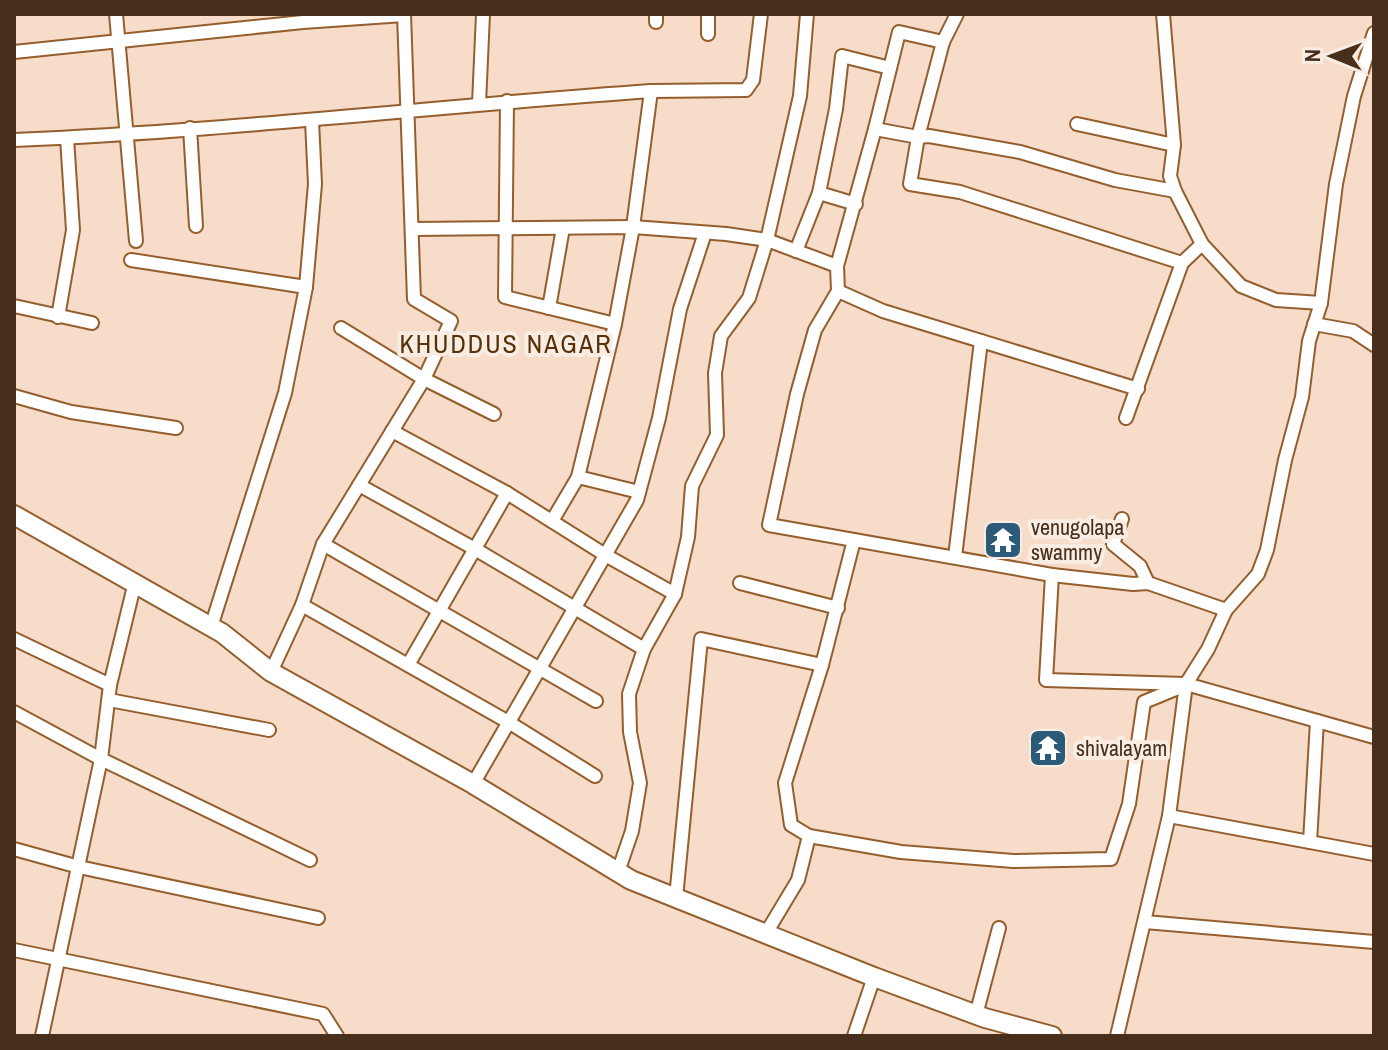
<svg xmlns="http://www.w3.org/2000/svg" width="1388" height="1050" viewBox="0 0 1388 1050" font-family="'Archivo Narrow',sans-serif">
  <rect width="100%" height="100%" fill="#f6dcc9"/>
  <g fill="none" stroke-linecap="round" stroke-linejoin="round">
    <defs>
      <g id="street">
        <polyline points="116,14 136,241"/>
        <polyline points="1163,14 1174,145 1170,176 1175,191 1202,244 1241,286 1276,300 1321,303"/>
        <polyline points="656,22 656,14"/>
        <polyline points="708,34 708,14"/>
        <polyline points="943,42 957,14"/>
        <polyline points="14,52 303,22 404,15"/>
        <polyline points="507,101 505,297 615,324"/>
        <polyline points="479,104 483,14"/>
        <polyline points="1077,124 1174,145"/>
        <polyline points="190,128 196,226"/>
        <polyline points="875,129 899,32 943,42 918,137 929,136 1020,152 1115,180 1175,191"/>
        <path d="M14,140c213,-9 424,-34 637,-49"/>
        <polyline points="819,193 856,204"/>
        <polyline points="412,229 633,227 726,234 767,240 837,266"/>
        <polyline points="796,251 819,193 836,109 842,56 890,68"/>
        <polyline points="131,260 306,287"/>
        <polyline points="1182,263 960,192 910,184 918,137 875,129 837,266 838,291 815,330 797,394 769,525 1052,575 1046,680 1186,684 1374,737"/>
        <polyline points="838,291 883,311 1138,389"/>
        <polyline points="14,306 92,323"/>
        <polyline points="549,308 563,228"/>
        <polyline points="58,317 73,230 67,138"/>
        <polyline points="1314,324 1353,331 1374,345"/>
        <polyline points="341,328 424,379 494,414"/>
        <polyline points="14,396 71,412 176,428"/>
        <polyline points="1126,418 1182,263 1202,244"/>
        <polyline points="392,431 507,493 607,556 675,594"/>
        <polyline points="578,477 639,492"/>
        <polyline points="359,485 475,549 644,649"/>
        <polyline points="1122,519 1113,544 1140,566 1148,583"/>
        <polyline points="552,521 578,477 615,324 633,227 651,91 746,90 753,80 761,14"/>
        <polyline points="323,544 596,701"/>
        <polyline points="955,557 981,341"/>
        <polyline points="1052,575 1133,584 1148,583 1226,610"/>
        <polyline points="740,583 838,608"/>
        <polyline points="302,605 510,723 595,776"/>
        <polyline points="211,627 285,393 306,287 315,184 312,121"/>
        <polyline points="14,639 110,685"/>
        <polyline points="408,665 507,493"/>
        <polyline points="271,672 302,605 323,544 424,379 451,321 414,299 404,14"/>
        <polyline points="109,700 269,730"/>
        <polyline points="14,712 101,759 310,860"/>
        <polyline points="473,784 637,500 659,418 680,309 705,233"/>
        <polyline points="1169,816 1374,854"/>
        <polyline points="809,836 791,825 785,783 822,665 854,540"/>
        <polyline points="1310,842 1317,721"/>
        <polyline points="14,849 79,867 318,918"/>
        <polyline points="618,872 632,831 640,783 630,732 629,694 644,649 675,594 688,537 692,486 717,435 715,373 721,336 749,298 767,240 800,96 807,14"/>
        <polyline points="676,898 701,639 822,665"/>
        <polyline points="1145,922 1374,942"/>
        <polyline points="765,935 798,880 809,836 901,852 1013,861 1111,859 1129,804 1144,702 1183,686"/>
        <polyline points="14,950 323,1014 337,1036"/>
        <polyline points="976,1015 999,928"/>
        <polyline points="42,1036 101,759 110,685 135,582"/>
        <polyline points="854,1036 874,977"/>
        <polyline points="1117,1036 1169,816 1186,684 1208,649 1226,610 1258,574 1267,550 1285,460 1302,397 1309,341 1321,303 1336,184 1354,96 1374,33"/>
      </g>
      <polyline id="secondary" points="14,515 222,633 271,672 473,784 631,880 874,977 985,1018 1052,1036"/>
    </defs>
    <use href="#street" stroke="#945e2d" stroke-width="16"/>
    <use href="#secondary" stroke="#945e2d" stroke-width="22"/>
    <use href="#street" stroke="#fff" stroke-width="12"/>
    <use href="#secondary" stroke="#fff" stroke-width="18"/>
  </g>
  <defs>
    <symbol id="temple-square" viewBox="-11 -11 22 22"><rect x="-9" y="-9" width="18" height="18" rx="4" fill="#2c5b7a" stroke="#f9ece2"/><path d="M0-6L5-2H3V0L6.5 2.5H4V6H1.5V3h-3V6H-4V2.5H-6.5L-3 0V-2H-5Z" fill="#fff"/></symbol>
  </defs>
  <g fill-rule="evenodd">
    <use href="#temple-square" x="981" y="518" width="44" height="44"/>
    <use href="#temple-square" x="1026" y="726" width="44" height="44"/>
  </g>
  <g text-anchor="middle" stroke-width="8" stroke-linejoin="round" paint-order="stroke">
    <g font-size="22" fill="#472f1b" stroke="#f9ece2" text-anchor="start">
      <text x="1031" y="535">venugolapa<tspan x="1031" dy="25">swammy</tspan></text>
      <text x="1076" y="756">shivalayam</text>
    </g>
    <g font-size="26" letter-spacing="2" fill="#593109" stroke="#f9ece2">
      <text x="506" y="353">KHUDDUS NAGAR</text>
    </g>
  </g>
  <rect width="1388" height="1050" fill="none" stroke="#472f1b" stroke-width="32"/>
  <g transform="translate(1332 56) rotate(271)" stroke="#f9ece2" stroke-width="6" paint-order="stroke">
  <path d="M0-6L14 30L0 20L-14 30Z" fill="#472f1b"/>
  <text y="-12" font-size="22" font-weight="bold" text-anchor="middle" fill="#472f1b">N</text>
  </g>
</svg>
